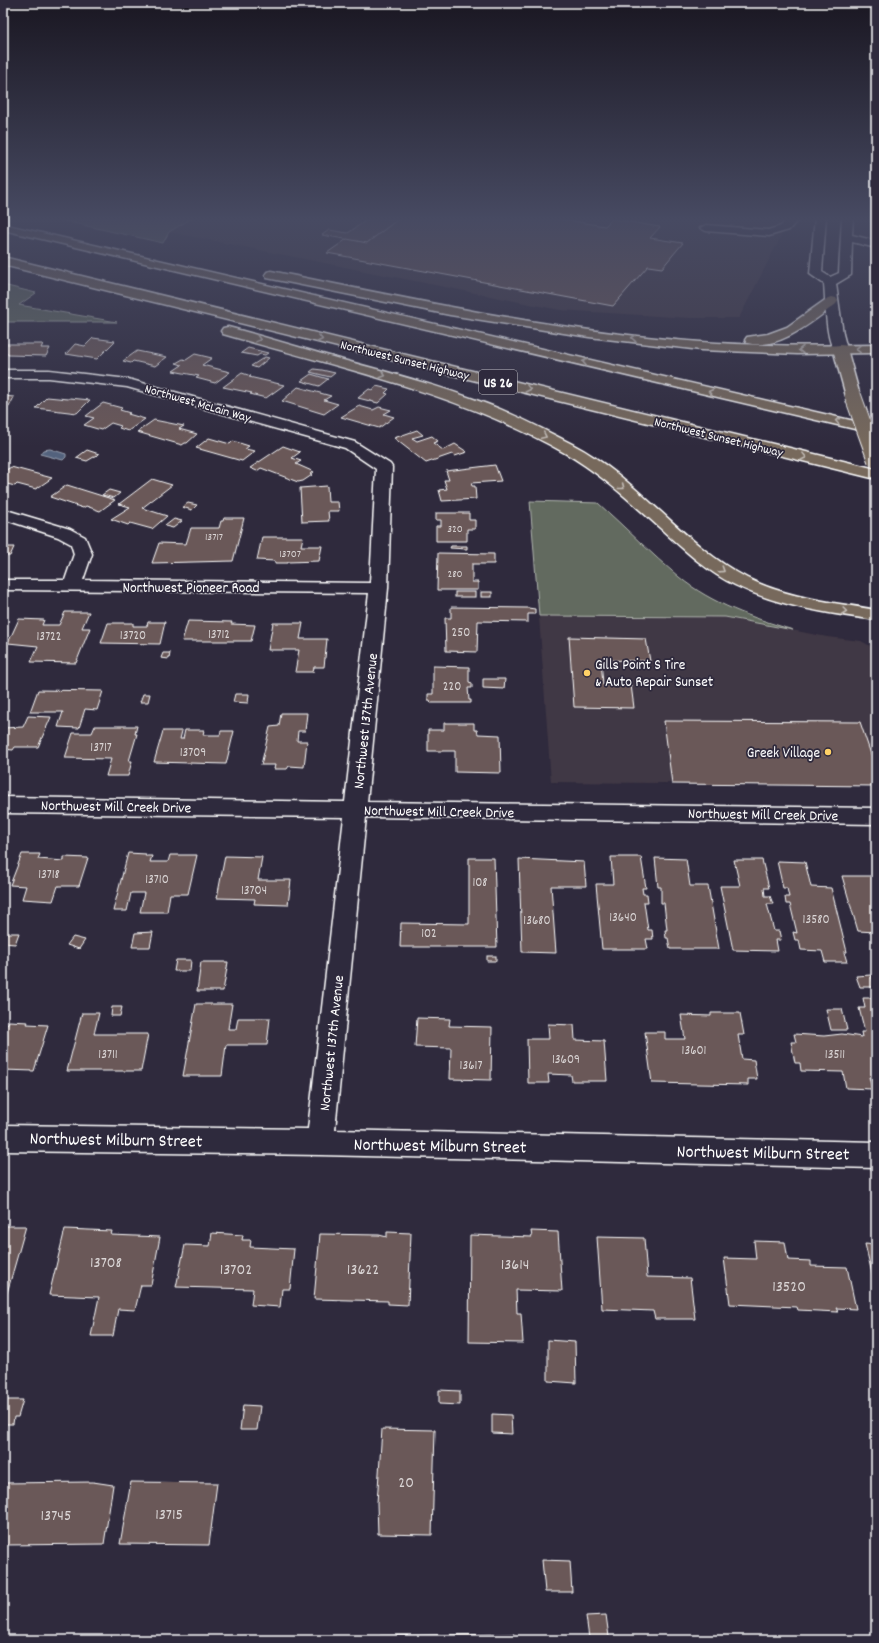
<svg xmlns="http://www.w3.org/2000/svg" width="879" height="1643" viewBox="0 0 879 1643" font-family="Dekko,sans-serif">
  <rect width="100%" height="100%" fill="#2f2a3d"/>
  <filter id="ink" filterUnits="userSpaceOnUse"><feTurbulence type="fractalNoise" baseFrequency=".025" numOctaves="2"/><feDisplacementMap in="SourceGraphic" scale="8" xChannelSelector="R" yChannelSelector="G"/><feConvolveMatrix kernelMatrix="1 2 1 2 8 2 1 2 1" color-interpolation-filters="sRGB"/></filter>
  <g filter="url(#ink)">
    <g fill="#413845">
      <polygon points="47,217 791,217 739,318 690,318 560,310 169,232 163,243"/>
      <polygon points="539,616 725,617 827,637 861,641 872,647 876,656 876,785 551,782"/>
    </g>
    <g fill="#626b5f" stroke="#b0b5af">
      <polygon points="47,217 194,217 169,232 163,243"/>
      <polygon points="3,285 36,293 19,305 117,322 3,322"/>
      <path d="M530,501l68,2c27,24 53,51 81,74 33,27 74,41 114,53l-68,-13 -186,-1z"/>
    </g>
    <polygon fill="#53627d" stroke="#98a1b1" points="50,449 66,454 66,457 63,460 40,454 43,450"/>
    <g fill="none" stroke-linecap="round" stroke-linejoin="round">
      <polygon fill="#98a1b1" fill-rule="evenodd" points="93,217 102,217 82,221 80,220"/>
    </g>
    <g fill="#6a5858" stroke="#fff">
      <polygon points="371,217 398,219 367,243 322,235 329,230 348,233"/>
      <polygon points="401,217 547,217 605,226 612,219 660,227 650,238 683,243 662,268 648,266 613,306 327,253 347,239 367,243"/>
      <polygon points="93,338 115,341 97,359 66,354 75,344 85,346"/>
      <polygon points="3,344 43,344 41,348 50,348 46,356 8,355 9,354 3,354"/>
      <polygon points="248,348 268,353 265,355 260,354 257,356 241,353"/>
      <polygon points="137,351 167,357 155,366 133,361 131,363 123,361"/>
      <polygon points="195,354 212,358 202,365 230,372 215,383 196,378 199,376 173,371 182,365 176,363 183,359 186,360"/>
      <polygon points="265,357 269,358 257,368 251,366"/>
      <polygon points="314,369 322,370 335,373 330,377 310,372"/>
      <polygon points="242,373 251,376 249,377 284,385 266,398 250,394 252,393 223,387"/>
      <polygon points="311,374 328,379 319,386 301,381"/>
      <polygon points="376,386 389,389 385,393 388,394 378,403 358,398 369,389 373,390"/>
      <polygon points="298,387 331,396 324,400 338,404 324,414 282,401"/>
      <polygon points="3,396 14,397 9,407 3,407"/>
      <polygon points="47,397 68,399 70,398 90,400 77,413 36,408"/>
      <polygon points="103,403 122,408 120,410 130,413 128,414 145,419 128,431 119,428 121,426 111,423 101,430 84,425 94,418 86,416"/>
      <polygon points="359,406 373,410 379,407 391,410 384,414 394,417 379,428 341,417"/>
      <polygon points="154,420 184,426 179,429 197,434 187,443 185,443 182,445 137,432"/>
      <polygon points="417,430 423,435 412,438 417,441 432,436 438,441 433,443 443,450 455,444 467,452 455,456 452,454 426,463 394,438"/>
      <polygon points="209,438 230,444 233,441 249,446 245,449 255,451 242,461 196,448"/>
      <polygon points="283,446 300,452 292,458 301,461 296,464 314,472 310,474 312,475 303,481 298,482 261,468 257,471 250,468"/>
      <polygon points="87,450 99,454 87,461 76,458"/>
      <polygon points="495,465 501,481 471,483 472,486 475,486 476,499 442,501 439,490 447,489 444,480 449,480 446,471"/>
      <polygon points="11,467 52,478 36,489 17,484 15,486 3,483 3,472"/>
      <polygon points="152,479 172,485 142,508 167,516 152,529 130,523 128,525 111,519 130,507 119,504"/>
      <polygon points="67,485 115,500 100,511 86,506 83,508 50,497"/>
      <polygon points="327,486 328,502 338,502 339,511 328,511 329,521 302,522 300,488"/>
      <polygon points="109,490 120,493 114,498 102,495"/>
      <polygon points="188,503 197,505 192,510 182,507"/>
      <polygon points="436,513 469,513 469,520 475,520 475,529 467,529 467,541 436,541 436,526 441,526 441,520 436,520"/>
      <polygon points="224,518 244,518 233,561 152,563 159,543 186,544 191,528 219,528 221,521 223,521"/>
      <polygon points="174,519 182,521 173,528 165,526"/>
      <polygon points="262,537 303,537 301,546 322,546 319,561 288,562 288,563 275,563 275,561 257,560"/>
      <polygon points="451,546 467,546 467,549 450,548"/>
      <polygon points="4,547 14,547 10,556 3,556"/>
      <polygon points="438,553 494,554 494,564 472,564 472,582 478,582 478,590 437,590"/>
      <rect x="455" y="592" width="20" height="5"/>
      <rect x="481" y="592" width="11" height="5"/>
      <polygon points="451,607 528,608 535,609 535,614 528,614 528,622 478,621 477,652 446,651 445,618 451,618"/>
      <polygon points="65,612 89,612 82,628 90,628 76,663 31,662 38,646 8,643 19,619 44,620 42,625 59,625"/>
      <polygon points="188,621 232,622 231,624 255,625 251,641 182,641"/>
      <polygon points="148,622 165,622 160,644 101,643 108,623 133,623 133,626 147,626"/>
      <polygon points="273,623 303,623 300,639 327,639 324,667 314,667 313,672 295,672 299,650 268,650"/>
      <polygon points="569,637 646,639 650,661 601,660 603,685 631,685 634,708 574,707"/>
      <polygon points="163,653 170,653 169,659 161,658"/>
      <polygon points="433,666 469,667 469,682 472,683 472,688 468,688 469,700 471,700 471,703 431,703 430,700 428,700 428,694 433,694"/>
      <polygon points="483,679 505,679 504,689 483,688"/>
      <polygon points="38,690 103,691 97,710 85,709 79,728 58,727 63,712 30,712"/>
      <polygon points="143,694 150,694 148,702 140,702"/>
      <polygon points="235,694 249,694 248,703 233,702"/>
      <polygon points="281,713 307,713 305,731 298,731 297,741 307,741 304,767 289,766 287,769 274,769 275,765 261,765 270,727 279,726"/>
      <polygon points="28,716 51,717 38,747 15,747 13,750 3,749 3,728 23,727"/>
      <polygon points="664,721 860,722 876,769 876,786 672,784"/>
      <polygon points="444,723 474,723 474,730 477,730 478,734 500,735 501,773 455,772 455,751 428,751 428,730 444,730"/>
      <polygon points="95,726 137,726 135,734 137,734 129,761 132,761 128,776 106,776 111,759 65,758 73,733 92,733"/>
      <polygon points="185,730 204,730 203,735 220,735 221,731 234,731 226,764 154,762 163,731 182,731 180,739 183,739"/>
      <polygon points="128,853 146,854 145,856 152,856 150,862 168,862 170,855 197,855 188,894 170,894 167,912 140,912 144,893 131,893 127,911 113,911"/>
      <polygon points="22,854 40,854 38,859 64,861 64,857 88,858 79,886 58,886 53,901 22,899 26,886 10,885"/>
      <polygon points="225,856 262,857 258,880 291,880 288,905 254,904 255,899 217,898"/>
      <polygon points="611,857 641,857 646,888 642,888 643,894 647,894 648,902 644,902 648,930 652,930 653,939 646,939 648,949 602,949 596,884 613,884"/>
      <polygon points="469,858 494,858 497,947 400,947 401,923 469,924"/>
      <polygon points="655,858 686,859 690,886 708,886 719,949 670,949 668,938 666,938 665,930 667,930 664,903 661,903 661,887 658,887"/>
      <polygon points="519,859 584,862 586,886 551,886 556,953 522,952"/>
      <polygon points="734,860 762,860 769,888 764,888 765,896 770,896 773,904 767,904 774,931 779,931 781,940 776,940 778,951 733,950 720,886 740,886"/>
      <polygon points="777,861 805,862 811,887 831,888 847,952 844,952 847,962 825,962 822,951 801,950 799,940 795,940 793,932 797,933 790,904 786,904 785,897 789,897 787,888 783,888"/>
      <polygon points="842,876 876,876 876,932 858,931"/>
      <polygon points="153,932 150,947 132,947 135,933"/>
      <polygon points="3,933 19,933 15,944 3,943"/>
      <polygon points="73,937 85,940 79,949 67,945"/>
      <rect x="487" y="956" width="9" height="5"/>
      <polygon points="176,960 191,960 190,971 174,971"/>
      <polygon points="201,962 228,962 223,991 197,991"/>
      <polygon points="871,975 875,987 860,987 856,976"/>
      <polygon points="863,998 876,998 876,1077 869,1077 872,1089 846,1088 843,1072 801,1071 800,1063 795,1063 791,1042 796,1042 794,1034 824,1036 842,1034 862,1037 861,1032 865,1032 859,1008 865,1008"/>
      <polygon points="196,1004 232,1004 228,1029 236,1029 238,1018 270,1018 267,1045 226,1045 222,1076 183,1076"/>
      <polygon points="112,1007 122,1007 120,1016 111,1016"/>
      <polygon points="826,1009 842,1009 847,1030 831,1030"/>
      <polygon points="82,1013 99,1013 94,1034 148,1034 141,1071 67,1071"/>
      <polygon points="711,1013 740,1013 744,1035 738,1035 742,1059 754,1060 757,1079 748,1079 748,1085 652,1083 645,1032 665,1032 665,1039 685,1039 681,1015 711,1016"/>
      <polygon points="417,1018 450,1019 449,1026 492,1027 491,1080 450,1079 451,1048 415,1047"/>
      <polygon points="9,1021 28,1022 27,1024 48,1025 34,1071 3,1070 3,1025 7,1025"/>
      <polygon points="548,1024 574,1025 575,1040 604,1041 607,1081 572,1081 571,1075 548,1074 549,1083 528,1083 527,1039 549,1039"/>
      <polygon points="3,1226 26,1226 7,1293 3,1293"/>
      <polygon points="65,1229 112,1231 111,1235 160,1237 151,1285 141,1285 135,1310 118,1309 113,1336 91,1336 99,1297 49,1295"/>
      <polygon points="531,1231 558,1232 562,1291 516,1290 517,1313 521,1313 523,1343 469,1342 470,1235 532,1237"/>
      <polygon points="387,1232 411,1233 408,1305 388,1304 388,1301 314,1299 320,1234 379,1235 387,1237"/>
      <polygon points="212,1233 243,1235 242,1240 251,1240 250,1247 294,1249 290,1289 282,1289 280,1307 251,1305 253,1289 176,1287 185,1245 210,1246"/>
      <polygon points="597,1237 644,1238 647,1277 690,1278 695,1319 655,1319 653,1311 602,1309"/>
      <polygon points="754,1241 785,1242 788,1260 811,1261 811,1266 847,1267 856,1309 836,1308 838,1312 798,1310 797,1307 730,1304 724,1258 756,1259"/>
      <polygon points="865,1244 876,1245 876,1290"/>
      <polygon points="548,1340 575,1342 576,1383 548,1381"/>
      <polygon points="439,1390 460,1391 460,1405 439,1404"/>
      <polygon points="3,1400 23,1400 18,1417 14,1417 13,1424 3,1424"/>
      <polygon points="243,1405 260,1406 257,1430 240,1430"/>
      <polygon points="492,1414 511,1415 512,1434 492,1433"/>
      <polygon points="382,1429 435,1430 432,1535 378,1534 377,1503"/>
      <polygon points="93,1482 113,1485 104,1544 3,1545 3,1483"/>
      <polygon points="131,1482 217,1483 209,1545 120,1544"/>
      <polygon points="542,1560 570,1561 572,1592 545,1592"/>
      <polygon points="606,1615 609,1637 615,1637 616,1640 559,1640 589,1638 586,1616"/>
      <polygon points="515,1634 515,1640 380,1640 380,1636"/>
    </g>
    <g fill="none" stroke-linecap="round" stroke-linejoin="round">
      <defs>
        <polygon id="street" points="3,370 49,370 128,379 355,442 390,464 392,467 388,588 367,802 876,808 876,824 366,817 335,1130 876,1142 876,1168 320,1155 3,1151 3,1125 308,1129 344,817 3,813 3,797 345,802 369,593 3,590 3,580 65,580 74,554 71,544 58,537 3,519 3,509 70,529 85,537 92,554 83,580 370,583 376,469 345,448 127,387 49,378 3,378"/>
        <g id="secondary">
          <polygon points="788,217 800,217 789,230 769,236 706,231 700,228 706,225 768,230 781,226"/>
          <path d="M815,217h11l-4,55 8,5 9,-4 3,-56h11l-1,18 24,6v7l-24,-6 -1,33 -15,9 7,50 4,15 -2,3h-10c-10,-14 -9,-50 -11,-68l-14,-10z"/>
        </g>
        <polygon id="primary" points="840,345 845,346 847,349 860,396 858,399 848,399 846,396 833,349 835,346"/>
        <g id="highway">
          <polygon points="3,224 876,426 876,434 3,230"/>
          <polygon points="3,257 876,469 876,479 3,265"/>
          <path d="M271,271c142,29 285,60 430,71 58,4 117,4 175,3v8l-79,1 -96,-4 -112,-13 -139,-22 -183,-37 -2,-3 2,-3z"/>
          <path d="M832,297l4,1 2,3 -2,3c-23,17 -57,47 -89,39l-2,-3 2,-3 21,-3 19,-7 41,-29z"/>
          <path d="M228,327c38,10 76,22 115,33 48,13 97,26 144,44 29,11 58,26 85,40 66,34 110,100 175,134 40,20 85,24 129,32v10c-48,-7 -96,-13 -141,-35 -28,-13 -52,-36 -75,-57 -30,-27 -61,-56 -97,-76 -104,-59 -226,-85 -340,-118l-2,-3 2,-3z"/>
        </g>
      </defs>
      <use href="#street" stroke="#fff" stroke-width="3"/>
      <use href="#secondary" stroke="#fff" stroke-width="3"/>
      <use href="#primary" stroke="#fff" stroke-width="3"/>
      <use href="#highway" stroke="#fff" stroke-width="3"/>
      <use href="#street" fill="#2f2a3d" fill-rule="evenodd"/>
      <use href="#secondary" fill="#2f2a3d" fill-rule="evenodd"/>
      <use href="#primary" fill="#77695c" fill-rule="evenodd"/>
      <use href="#highway" fill="#77695c" fill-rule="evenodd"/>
      <defs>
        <polyline id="primary-bridge" points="853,396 876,460"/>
      </defs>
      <use href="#primary-bridge" stroke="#fff" stroke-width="18" stroke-linecap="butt"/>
      <use href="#primary-bridge" stroke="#77695c" stroke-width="16"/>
    </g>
    <defs><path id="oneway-chevron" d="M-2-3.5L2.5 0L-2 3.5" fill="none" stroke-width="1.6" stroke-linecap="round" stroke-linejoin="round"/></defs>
    <g stroke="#c2bcb6">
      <use href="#oneway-chevron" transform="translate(634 338) rotate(-174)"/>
      <use href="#oneway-chevron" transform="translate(258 339) rotate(16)"/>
      <use href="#oneway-chevron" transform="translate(320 339) rotate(14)"/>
      <use href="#oneway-chevron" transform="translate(858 349) rotate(179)"/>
      <use href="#oneway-chevron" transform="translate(801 350) rotate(180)"/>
      <use href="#oneway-chevron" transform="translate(585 362) rotate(-167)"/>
      <use href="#oneway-chevron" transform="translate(383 375) rotate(16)"/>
      <use href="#oneway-chevron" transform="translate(528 389) rotate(14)"/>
      <use href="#oneway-chevron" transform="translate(711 392) rotate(-167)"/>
      <use href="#oneway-chevron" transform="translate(838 421) rotate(-167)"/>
      <use href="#oneway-chevron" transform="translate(544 436) rotate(25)"/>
      <use href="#oneway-chevron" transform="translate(804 457) rotate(14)"/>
      <use href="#oneway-chevron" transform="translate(622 487) rotate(38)"/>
      <use href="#oneway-chevron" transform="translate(722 570) rotate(33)"/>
      <use href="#oneway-chevron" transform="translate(844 611) rotate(7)"/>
    </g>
  </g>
  <linearGradient id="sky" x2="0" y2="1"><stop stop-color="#1a1722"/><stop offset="0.49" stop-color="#474a62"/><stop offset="1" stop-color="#474a62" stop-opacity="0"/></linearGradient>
  <rect width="879" height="447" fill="url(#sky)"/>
  <g fill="#ffd166" stroke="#2f2a3d" stroke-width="1.5">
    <circle cx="587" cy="673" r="4"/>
    <circle cx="828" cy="752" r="4"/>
  </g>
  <g text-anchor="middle" stroke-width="3.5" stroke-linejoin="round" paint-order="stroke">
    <g font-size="11" fill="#dad5d5">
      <text x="455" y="532">320</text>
      <text x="214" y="540">13717</text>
      <text x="290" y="557">13707</text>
      <text x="455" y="577">280</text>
    </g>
    <g font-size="13" fill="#fff" stroke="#2f2a3d">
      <text transform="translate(405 359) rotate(14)" y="5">Northwest Sunset Highway</text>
      <text transform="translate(198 402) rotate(16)" y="5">Northwest McLain Way</text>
      <text transform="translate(719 436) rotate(14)" y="5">Northwest Sunset Highway</text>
    </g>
    <g font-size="13" fill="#dad5d5">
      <text x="461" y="636">250</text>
      <text x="219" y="638">13712</text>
      <text x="133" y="639">13720</text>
      <text x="49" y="640">13722</text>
      <text x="452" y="690">220</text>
      <text x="101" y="751">13717</text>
      <text x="193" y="756">13709</text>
      <text x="49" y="878">13718</text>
      <text x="157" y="883">13710</text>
      <text x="480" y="886">108</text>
      <text x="254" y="894">13704</text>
      <text x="623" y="921">13640</text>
      <text x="816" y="923">13580</text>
      <text x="537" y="924">13680</text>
      <text x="429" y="937">102</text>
      <text x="694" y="1054">13601</text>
      <text x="108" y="1058">13711</text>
      <text x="835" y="1058">13511</text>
      <text x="566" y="1063">13609</text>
      <text x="471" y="1069">13617</text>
    </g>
    <rect fill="#2f2a3d" stroke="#c1bfc5" stroke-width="1" x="479" y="370" width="38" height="24" rx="3"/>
    <g font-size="14" font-weight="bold" fill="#fff">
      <text x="498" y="387">US 26</text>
    </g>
    <g font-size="15" fill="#fff" stroke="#2f2a3d">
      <text x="191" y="592">Northwest Pioneer Road</text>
      <text transform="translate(365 721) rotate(-84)" y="5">Northwest 137th Avenue</text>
      <text transform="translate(116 806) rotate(1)" y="5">Northwest Mill Creek Drive</text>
      <text transform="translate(439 811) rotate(1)" y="5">Northwest Mill Creek Drive</text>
      <text transform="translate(763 814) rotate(1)" y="5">Northwest Mill Creek Drive</text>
      <text transform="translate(331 1043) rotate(-84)" y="5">Northwest 137th Avenue</text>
    </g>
    <g font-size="15" fill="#fff" stroke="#2f2a3d" text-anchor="start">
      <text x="595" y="669">Gills Point S Tire<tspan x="595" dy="17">&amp; Auto Repair Sunset</tspan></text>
      <text x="820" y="757" text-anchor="end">Greek Village</text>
    </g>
    <g font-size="16" fill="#dad5d5">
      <text x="106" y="1267">13708</text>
      <text x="515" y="1269">13614</text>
      <text x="236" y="1274">13702</text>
      <text x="363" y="1274">13622</text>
      <text x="789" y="1291">13520</text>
      <text x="406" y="1487">20</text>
      <text x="169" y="1519">13715</text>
      <text x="56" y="1520">13745</text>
    </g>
    <g font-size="18" fill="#fff" stroke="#2f2a3d">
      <text transform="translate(116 1139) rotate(1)" y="6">Northwest Milburn Street</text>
      <text transform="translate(440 1145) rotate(1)" y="6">Northwest Milburn Street</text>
      <text transform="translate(763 1152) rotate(1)" y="6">Northwest Milburn Street</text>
    </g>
  </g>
  <rect width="879" height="1643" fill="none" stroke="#2f2a3d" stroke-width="16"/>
  <rect x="8" y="8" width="863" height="1627" fill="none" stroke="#fff" stroke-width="1.5" filter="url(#ink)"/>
</svg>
